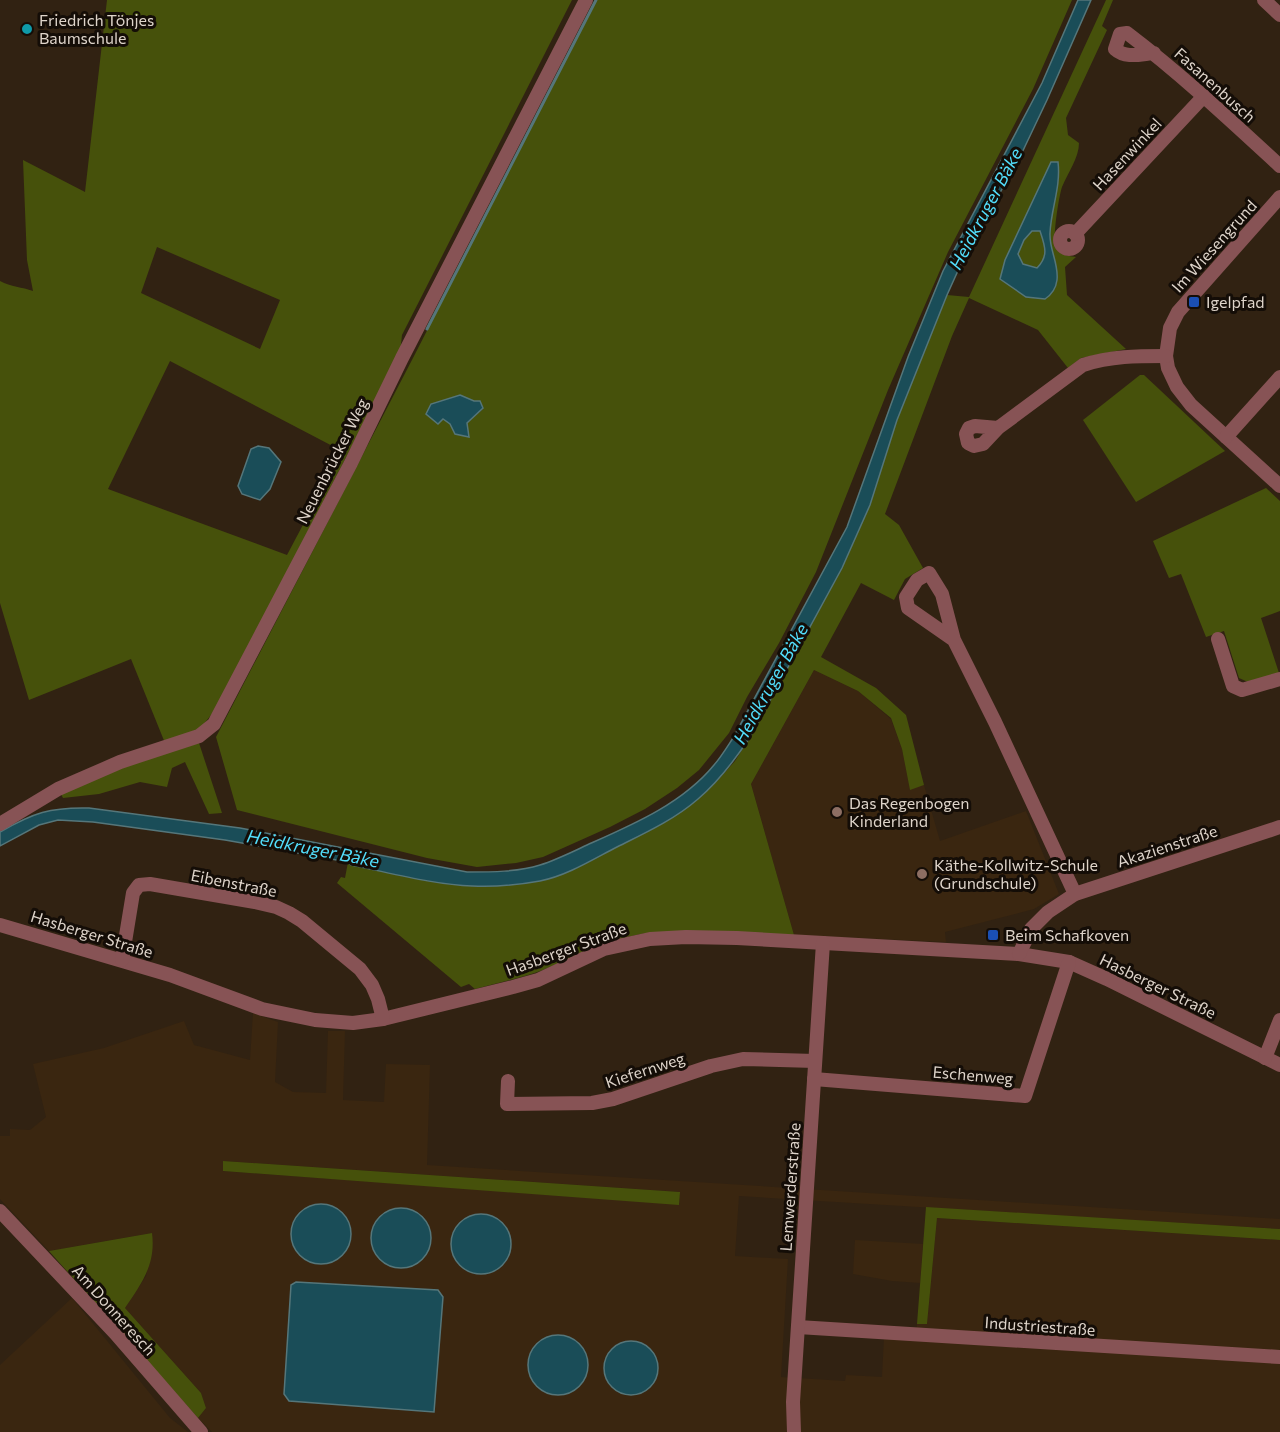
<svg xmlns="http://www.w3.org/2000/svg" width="1280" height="1432" viewBox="0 0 1280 1432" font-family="Commissioner,sans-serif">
  <rect width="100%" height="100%" fill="#312212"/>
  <g fill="#3a2610" fill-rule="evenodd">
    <polygon points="814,670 858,691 891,719 902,749 910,789 924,785 940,841 1026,811 1059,894 1034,909 945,932 946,942 794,935 751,784"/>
    <path d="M253,1013l25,9 -3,60 18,10 33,1 2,-62h17l-2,69 41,2 2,-38 44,1 -3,100 853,54v10l-541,-33 -4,60 53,3 -7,118 64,4 1,-6 36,2 2,-40 31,1 2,-14h10l10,-106 343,22v192h-1068l-14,-14 8,-10 -5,-15 -76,-85 21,-32 6,-43 -103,18 -49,-52v-63h10v-7l20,1 16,-13 -13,-53 71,-16 80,-27 10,24 56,15zM223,1161l457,31 -1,12 -456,-33z"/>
    <polygon points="855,1240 923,1244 920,1283 892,1281 853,1274"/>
    <polygon points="72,1298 170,1418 188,1432 0,1432 0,1365"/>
  </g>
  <g fill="#46510b" fill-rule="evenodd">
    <path d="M107,0h465l-170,335 -2,18 -184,356 -18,22 -33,12 -34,-84 -102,41 -29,-97v-322c11,6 22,6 33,10l-6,-31 -4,-100 62,32zM157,247l123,53 -20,49 -119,-56zM170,361l172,90 -55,104 -179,-66z"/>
    <path d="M596,0h476l-39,89 -85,163 -60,138 -72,182 -37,71 -32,54 -18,36 -30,37 -22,18 -32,21 -35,18 -67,30 -27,6 -39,4 -50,-9 -190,-48 -21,-73 197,-379zM460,395l14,6 9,8 -17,15 3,12 -26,-17z"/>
    <path d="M1106,0h7l-11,26 5,4 -41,88 2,17 11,8c0,15 -11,29 -17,44 -3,9 -10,52 -6,60 3,8 12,9 20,10l-11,10 2,28 59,54 -45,9 -13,10 -30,-38 -69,-32 -17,38 -67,178 14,11 24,43 -18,11 -11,21 -33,-17 -40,74 55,31 30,27 18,70 -14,5 -8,-41 -11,-31 -33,-27 -44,-21 -63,114 43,151 -146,-2c-38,5 -70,23 -105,37 -22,8 -46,13 -68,19l-6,-5 -8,3 -124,-104 4,-6 4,1 3,-16 3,3 93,18 45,3 52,-6 17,-5 91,-45 32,-18 38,-33 16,-18 15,-24 92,-169 28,-63 27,-85 50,-125 22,2z"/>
    <polygon points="1140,375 1144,375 1225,451 1136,502 1083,420"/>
    <polygon points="1266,488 1280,501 1280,611 1261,618 1279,673 1248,682 1239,678 1224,631 1206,637 1181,574 1169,578 1153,541"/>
    <polygon points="199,743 222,813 209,814 185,762 172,768 167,787 140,782 99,794 63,798 60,792 177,746"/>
    <polygon points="223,1161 680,1192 679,1205 223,1171"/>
    <polygon points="926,1207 1280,1229 1280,1240 937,1218 927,1324 917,1324"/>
    <path d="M152,1233c4,31 -10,50 -27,75l76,85 5,15 -8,10 -149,-167z"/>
  </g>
  <g fill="#1a4d58" stroke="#55767a" stroke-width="1.5" fill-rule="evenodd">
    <path d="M1078,0h13l-44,100 -28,59 -53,94 -19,42 -50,125 -27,85 -28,63 -92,169c-15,23 -31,44 -52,62 -24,21 -55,35 -83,49 -23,12 -49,28 -75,33 -22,4 -46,6 -68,5 -37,-1 -85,-14 -121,-21l-3,-3 -123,-22 -132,-18 -35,-2 -19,5 -39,21v-14c33,-19 50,-25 89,-24l151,20 227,44c24,0 51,0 73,-7 16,-5 32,-13 47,-20 45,-20 95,-41 127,-80 7,-8 13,-18 19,-27l114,-211 61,-170 35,-86 99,-188z"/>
    <path d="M1051,162h7c3,25 -7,47 -8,71 -1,16 9,31 7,47 -1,8 -6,15 -12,19l-19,-2 -26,-18 5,-19zM1032,231h8c5,15 9,25 -3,37l-14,-4 -5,-10 6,-14z"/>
    <polygon points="460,395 474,401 480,401 483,408 467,423 469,437 455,434 450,424 443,419 438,424 426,414 431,404"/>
    <polygon points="258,446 269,448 281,462 270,489 260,500 242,494 238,486 251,449"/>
    <circle cx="321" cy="1234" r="30"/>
    <circle cx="401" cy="1238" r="30"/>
    <circle cx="481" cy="1244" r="30"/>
    <polygon points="296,1282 438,1290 443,1297 434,1412 289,1401 284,1394 291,1285"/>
    <circle cx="558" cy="1365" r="30"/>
    <circle cx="631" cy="1368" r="27"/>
  </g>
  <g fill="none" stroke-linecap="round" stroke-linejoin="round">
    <polyline stroke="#55767a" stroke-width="3" points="427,329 596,0"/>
    <g stroke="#875355" stroke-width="14">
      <polyline points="1264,0 1280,15"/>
      <path d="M1154,53c-13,1 -28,6 -39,-4l5,-15 7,-1c54,41 103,87 153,133"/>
      <polyline points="1280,197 1178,312 1170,328 1166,356 1168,368 1177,387 1191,405 1280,486"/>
      <circle cx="1069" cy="240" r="9"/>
      <polyline points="1075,234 1204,96"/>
      <path d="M998,428l-15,16 -9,2 -6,-3 -2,-9 3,-6 6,-2 23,2 85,-63c28,-9 54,-9 83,-9"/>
      <polyline points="1226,437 1280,377"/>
      <polyline points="1218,639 1233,686 1242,690 1280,679"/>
      <polyline points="954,640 942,594 929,573 917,580 906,597 908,608 954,640 995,722 1075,894"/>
      <polyline points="0,824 58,789 120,762 199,736 214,724 351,463 402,358 586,0"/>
      <polyline points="0,925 170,975 262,1009 315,1020 353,1023 383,1019 513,987 538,980 604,949 650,939 686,937 737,938 1019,954 1069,962 1107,979 1280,1065"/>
      <polyline points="1019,954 1031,929 1048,912 1075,894 1280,827"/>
      <polyline points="122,960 133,893 139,885 150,884 255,902 276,907 289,913 302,921 360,969 372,985 378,999 383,1019"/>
      <polyline points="1265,1058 1280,1020"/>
      <polyline points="814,1079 1025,1096 1069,962"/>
      <polyline points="508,1081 507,1104 592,1103 613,1099 711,1066 743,1059 815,1061"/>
      <polyline points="0,1211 115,1333 201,1432"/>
      <polyline points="798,1327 1280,1357"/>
      <polyline points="794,1432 793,1402 823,943"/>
    </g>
  </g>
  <circle fill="#0f9aa8" stroke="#140d07" stroke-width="2" cx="27" cy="29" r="6"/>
  <g fill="#1a4fb4" stroke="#140d07" stroke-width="2">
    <rect x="1188" y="296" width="12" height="12" rx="3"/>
    <rect x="987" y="929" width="12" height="12" rx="3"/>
  </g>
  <g fill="#8d6e63" stroke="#140d07" stroke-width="2">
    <circle cx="837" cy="812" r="6"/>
    <circle cx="922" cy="874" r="6"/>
  </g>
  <g text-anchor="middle" stroke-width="6" stroke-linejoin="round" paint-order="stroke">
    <g font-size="16" fill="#ded4ca" stroke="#140d07" text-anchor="start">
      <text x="39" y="26">Friedrich Tönjes<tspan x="39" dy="18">Baumschule</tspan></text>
      <text x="1206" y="308">Igelpfad</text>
      <text x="849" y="809">Das Regenbogen<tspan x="849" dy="18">Kinderland</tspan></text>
      <text x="934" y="871">Käthe-Kollwitz-Schule<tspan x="934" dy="18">(Grundschule)</tspan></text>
      <text x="1005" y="941">Beim Schafkoven</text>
    </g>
    <g font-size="16" fill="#ded4ca" stroke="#140d07">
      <text transform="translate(1215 85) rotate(42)" y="6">Fasanenbusch</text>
      <text transform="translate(1127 154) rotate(-47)" y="6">Hasenwinkel</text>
      <text transform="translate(1214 246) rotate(-48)" y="6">Im Wiesengrund</text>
      <text transform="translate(332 461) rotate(-63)" y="6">Neuenbrücker Weg</text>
      <text transform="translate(1167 846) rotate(-18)" y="6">Akazienstraße</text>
      <text transform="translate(234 883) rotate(11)" y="6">Eibenstraße</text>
      <text transform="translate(92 934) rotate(17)" y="6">Hasberger Straße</text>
      <text transform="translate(566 949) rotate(-20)" y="6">Hasberger Straße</text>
      <text transform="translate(1158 986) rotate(26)" y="6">Hasberger Straße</text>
      <text transform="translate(645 1070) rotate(-18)" y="6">Kiefernweg</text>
      <text transform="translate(973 1075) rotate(5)" y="6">Eschenweg</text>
      <text transform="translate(790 1187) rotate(-86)" y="6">Lemwerderstraße</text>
      <text transform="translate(114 1310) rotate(48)" y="6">Am Donneresch</text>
      <text transform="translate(1040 1326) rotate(4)" y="6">Industriestraße</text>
    </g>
    <g font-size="18" font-style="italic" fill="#52dcfa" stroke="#140d07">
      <text transform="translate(986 209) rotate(-62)" y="6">Heidkruger Bäke</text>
      <text transform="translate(771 684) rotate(-61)" y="6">Heidkruger Bäke</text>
      <text transform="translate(313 849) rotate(11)" y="6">Heidkruger Bäke</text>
    </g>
  </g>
</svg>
